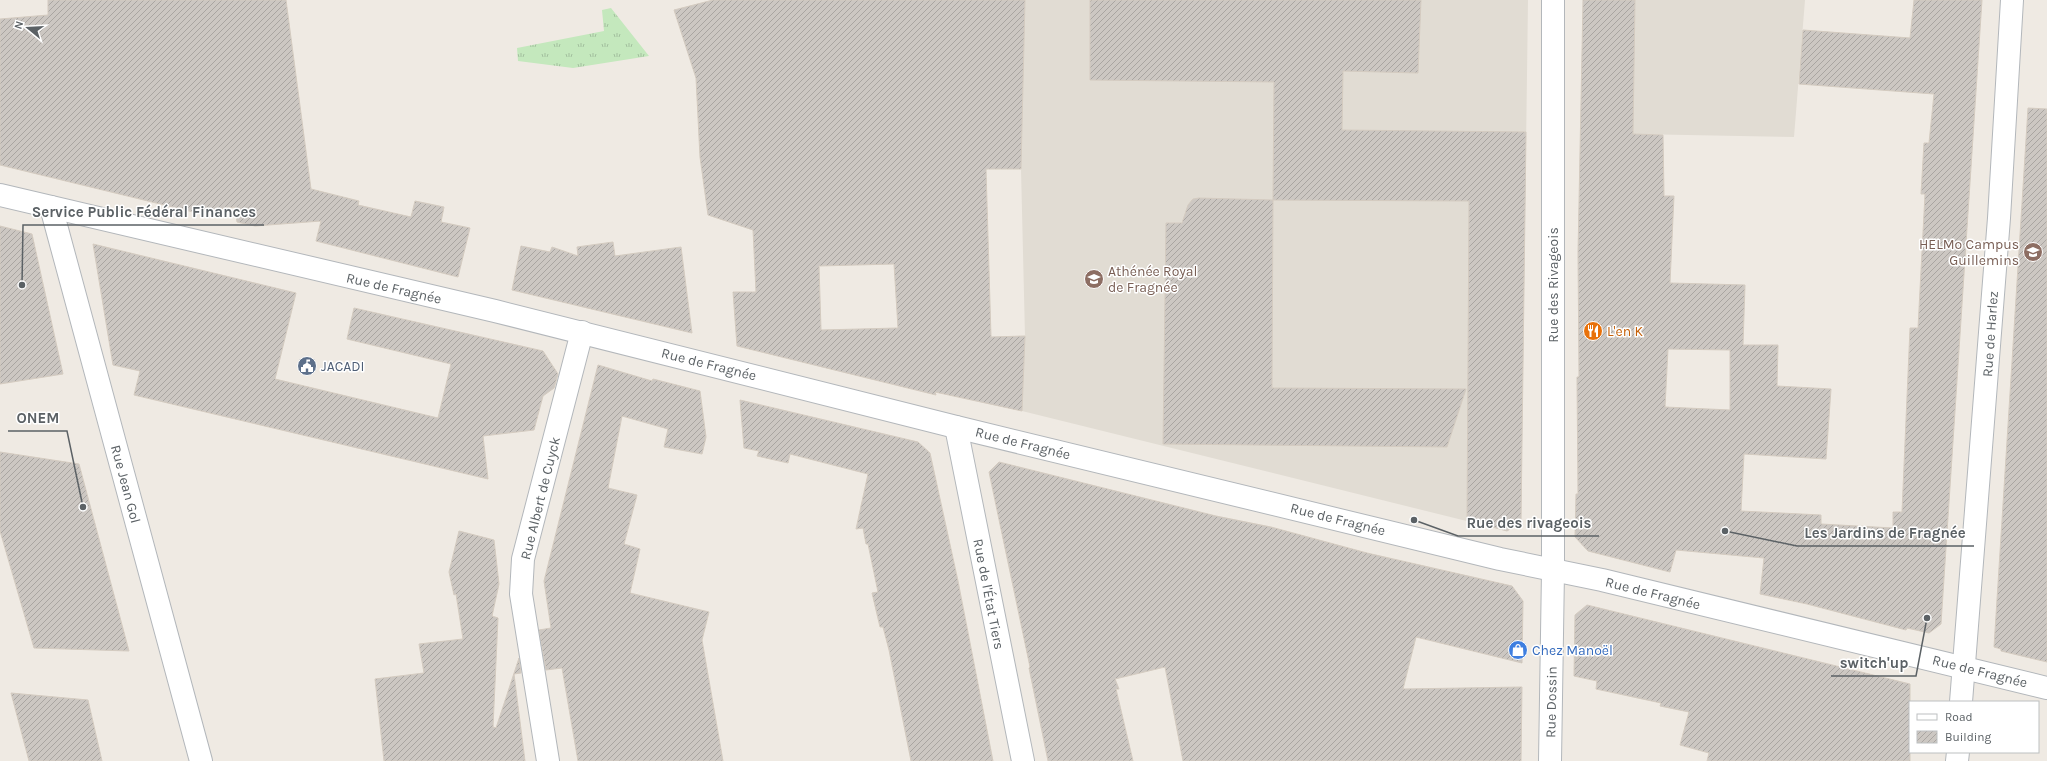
<svg xmlns="http://www.w3.org/2000/svg" width="2047" height="761" viewBox="0 0 2047 761" font-family="Karla,sans-serif">
  <defs>
    <pattern id="grass-tufts" width="24" height="20" patternUnits="userSpaceOnUse"><rect width="24" height="20" fill="#c4e8bd"/><path d="M3 7l-1-3M5 7V3M7 7l1-3M15 17l-1-3M17 17v-4M19 17l1-3" fill="none" stroke="#a2bf9d"/></pattern>
    <pattern id="building-hatch" width="6" height="6" patternUnits="userSpaceOnUse"><rect width="6" height="6" fill="#ccc7c2"/><path d="M-1 1l2-2M0 6l6-6M5 7l2-2" fill="none" stroke="#a9a5a1"/></pattern>
  </defs>
  <rect width="100%" height="100%" fill="#efeae3"/>
  <g fill="#e1dcd3">
    <polygon points="1025,0 1528,0 1521,522 1507,531 1022,411 1025,336 1021,169"/>
    <polygon points="1583,0 1805,0 1794,137 1581,133"/>
  </g>
  <polygon fill="url(#grass-tufts)" points="611,8 649,56 573,68 518,61 517,48 604,31 602,10"/>
  <g fill="url(#building-hatch)" stroke="#d4cbc0" fill-rule="evenodd">
    <polygon points="48,0 286,0 311,189 359,201 358,205 411,217 415,201 444,207 441,222 470,228 458,277 316,241 321,221 255,226 237,222 235,207 193,212 0,165 0,19 48,15"/>
    <path d="M713,0h312l-4,169h-35l5,168 34,-1 -3,75 -87,-19 1,3 -199,-49 -4,-54h23l-3,-62 -45,-15 -8,-58 -4,-79 -22,-68zM894,264l4,64 -77,2 -2,-64z"/>
    <polygon points="1090,0 1421,0 1418,73 1343,71 1342,130 1526,132 1521,522 1507,531 1467,520 1469,201 1273,200 1274,82 1090,80"/>
    <path d="M1583,0h52l-2,134 30,1 1,61h10l-4,87 75,2 -2,60h35l-1,41 54,3 -5,70 -82,-5 -3,57 80,4v9l72,4v-16h9l8,-184h8l7,-134h-4l3,-51h5l5,-49 -135,-10 4,-54 107,8 4,-38h68l-41,624 -12,9 -22,-5 -1,2 -99,-26 -47,-10 4,-36 -88,-8 -6,22 -82,-21 -13,-14 1,-43h2l-1,-117h2l-1,-124zM1668,349l62,1v60l-65,-3z"/>
    <polygon points="2028,108 2047,109 2047,662 2001,651 2001,649 1994,647"/>
    <polygon points="1199,198 1273,200 1272,388 1466,389 1447,447 1163,444 1166,223 1182,223 1188,205 1193,199"/>
    <polygon points="0,226 32,234 63,374 0,384"/>
    <polygon points="613,242 615,256 681,247 692,333 512,290 521,246 550,252 552,247 578,256 577,247"/>
    <polygon points="93,244 296,293 275,379 438,418 451,364 347,339 354,308 543,351 558,374 554,388 543,396 534,430 483,436 488,479 134,395 140,371 113,365"/>
    <polygon points="598,365 652,381 653,379 700,391 706,437 702,454 664,447 668,429 622,416 608,488 637,495 624,544 640,549 630,593 709,612 702,640 723,761 578,761 562,668 546,670 539,630 551,628 544,581"/>
    <polygon points="740,400 918,442 930,453 958,581 993,761 911,761 889,650 883,627 880,627 872,593 878,592 868,544 866,544 863,528 856,529 868,474 790,454 788,463 757,456 759,451 744,448"/>
    <polygon points="0,452 79,464 129,651 34,648 0,531"/>
    <polygon points="999,462 1216,516 1271,527 1367,553 1512,586 1523,601 1522,663 1416,637 1403,689 1522,687 1521,761 1183,761 1165,667 1115,679 1119,689 1116,689 1133,761 1048,761 1029,668 1030,667 989,472"/>
    <polygon points="459,531 494,540 499,584 492,616 498,618 493,727 496,728 519,658 521,673 514,674 525,761 384,761 375,679 424,673 419,644 463,639 456,594 454,595 449,572"/>
    <polygon points="1587,605 1910,684 1910,761 1707,761 1709,753 1680,745 1689,712 1660,706 1661,703 1596,689 1597,681 1574,676 1575,615"/>
    <polygon points="11,693 88,700 102,761 29,761"/>
  </g>
  <g fill="none" stroke-linecap="round" stroke-linejoin="round">
    <defs>
      <g id="minor">
        <polyline points="0,195 495,311 956,427 1500,559 1602,580 2047,688"/>
        <polyline points="51,207 201,761"/>
        <polyline points="956,427 1023,761"/>
        <polyline points="1961,702 1999,218 2012,0"/>
        <polyline points="548,761 521,594 523,559 582,332"/>
        <polyline points="1550,761 1553,571 1553,0"/>
        <polyline points="1957,761 1958,752"/>
      </g>
    </defs>
    <use href="#minor" stroke="#b3b7bb" stroke-width="24"/>
    <use href="#minor" stroke="#fff" stroke-width="22"/>
  </g>
  <defs>
    <symbol id="university-disc" viewBox="-11 -11 22 22"><circle r="9.5" fill="#8d6e63" stroke="#fff"/><path d="M0-5L7-2L0 1L-7-2ZM-4 1L0 2.5L4 1V4Q0 6-4 4Z" fill="#fff"/></symbol>
    <symbol id="school-disc" viewBox="-11 -11 22 22"><circle r="9.5" fill="#8d6e63" stroke="#fff"/><path d="M0-5L7-2L0 1L-7-2ZM-4 1L0 2.5L4 1V4Q0 6-4 4Z" fill="#fff"/></symbol>
    <symbol id="restaurant-disc" viewBox="-11 -11 22 22"><circle r="9.5" fill="#e8710a" stroke="#fff"/><path d="M-5-6h1v4h1v-4h1v4h1v-4h1v5L-1.5 .5V6h-2V.5L-5-1ZM5-6V6H3V1.5H1.5Q1.5-4 5-6Z" fill="#fff"/></symbol>
    <symbol id="civic-disc" viewBox="-11 -11 22 22"><circle r="9.5" fill="#5c6f8a" stroke="#fff"/><path d="M-.6-6.5H3V-4.5H.6V-3L4-1V1h2V6H-6V1h2V-1L-.6-3ZM-1.2 2.5V6h2.4V2.5Z" fill="#fff"/></symbol>
    <symbol id="shop-disc" viewBox="-11 -11 22 22"><circle r="9.5" fill="#3f7fe0" stroke="#fff"/><path d="M-5-2.5h2.3a2.7 3.5 0 0 1 5.4 0H5L5.5 6h-11ZM-1.5-2.5h3a1.5 2.3 0 0 0-3 0Z" fill="#fff"/></symbol>
  </defs>
  <g fill-rule="evenodd">
    <use href="#university-disc" x="2022" y="241" width="22" height="22"/>
    <use href="#school-disc" x="1083" y="268" width="22" height="22"/>
    <use href="#restaurant-disc" x="1582" y="320" width="22" height="22"/>
    <use href="#civic-disc" x="296" y="355" width="22" height="22"/>
    <use href="#shop-disc" x="1507" y="639" width="22" height="22"/>
  </g>
  <g text-anchor="middle" stroke-width="3" stroke-linejoin="round" paint-order="stroke">
    <g font-size="14" fill="#785e54" stroke="#fff" text-anchor="end">
      <text x="2019" y="249">HELMo Campus<tspan x="2019" dy="16">Guillemins</tspan></text>
      <text x="1108" y="276" text-anchor="start">Athénée Royal<tspan x="1108" dy="16">de Fragnée</tspan></text>
    </g>
    <g font-size="14" fill="#5b6165" stroke="#fff">
      <text transform="translate(1553 285) rotate(-90)" y="5">Rue des Rivageois</text>
      <text transform="translate(394 288) rotate(13)" y="5">Rue de Fragnée</text>
      <text transform="translate(1990 334) rotate(-86)" y="5">Rue de Harlez</text>
      <text transform="translate(709 364) rotate(14)" y="5">Rue de Fragnée</text>
      <text transform="translate(1023 443) rotate(14)" y="5">Rue de Fragnée</text>
      <text transform="translate(126 484) rotate(75)" y="5">Rue Jean Gol</text>
      <text transform="translate(540 498) rotate(-76)" y="5">Rue Albert de Cuyck</text>
      <text transform="translate(1338 519) rotate(14)" y="5">Rue de Fragnée</text>
      <text transform="translate(1653 593) rotate(14)" y="5">Rue de Fragnée</text>
      <text transform="translate(989 594) rotate(79)" y="5">Rue de l'État Tiers</text>
      <text transform="translate(1980 671) rotate(14)" y="5">Rue de Fragnée</text>
      <text transform="translate(1551 702) rotate(-89)" y="5">Rue Dossin</text>
    </g>
    <g font-size="14" fill="#c56008" stroke="#fff" text-anchor="start">
      <text x="1607" y="336">L'en K</text>
    </g>
    <g font-size="14" fill="#4e5e75" stroke="#fff" text-anchor="start">
      <text x="321" y="371">JACADI</text>
    </g>
    <g font-size="14" fill="#366cbe" stroke="#fff" text-anchor="start">
      <text x="1532" y="655">Chez Manoël</text>
    </g>
  </g>
  <path fill="none" stroke="#5b6165" stroke-width="1.5" d="M22 285L23 225H264M83 507L67 431H8M1414 520L1458 536H1599M1725 531L1797 546H1974M1927 618L1916 676H1831"/>
  <g fill="#5b6165" stroke="#fff" stroke-width="1.5">
    <circle cx="22" cy="285" r="4"/>
    <circle cx="83" cy="507" r="4"/>
    <circle cx="1414" cy="520" r="4"/>
    <circle cx="1725" cy="531" r="4"/>
    <circle cx="1927" cy="618" r="4"/>
  </g>
  <g font-size="15" text-anchor="middle" font-weight="bold" fill="#5b6165" stroke="#fff" stroke-width="3" stroke-linejoin="round" paint-order="stroke">
    <text x="144" y="217">Service Public Fédéral Finances</text>
    <text x="38" y="423">ONEM</text>
    <text x="1529" y="528">Rue des rivageois</text>
    <text x="1885" y="538">Les Jardins de Fragnée</text>
    <text x="1874" y="668">switch'up</text>
  </g>
  <rect x="1909" y="701" width="130" height="52" fill="#ffffff" stroke="#bdc0c1"/>
  <rect x="1917" y="714" width="20" height="6" fill="#ffffff" stroke="#bdc0c1"/>
  <text x="1945" y="721" font-size="12" fill="#5b6165">Road</text>
  <rect x="1917" y="731" width="20" height="12" fill="url(#building-hatch)" stroke="#bdc0c1"/>
  <text x="1945" y="741" font-size="12" fill="#5b6165">Building</text>
  <g transform="translate(28 28) rotate(288)" stroke="#ffffff" stroke-width="3" paint-order="stroke">
  <path d="M0-3L7 15L0 10L-7 15Z" fill="#5b6165"/>
  <text y="-6" font-size="11" font-weight="bold" text-anchor="middle" fill="#5b6165">N</text>
  </g>
</svg>
